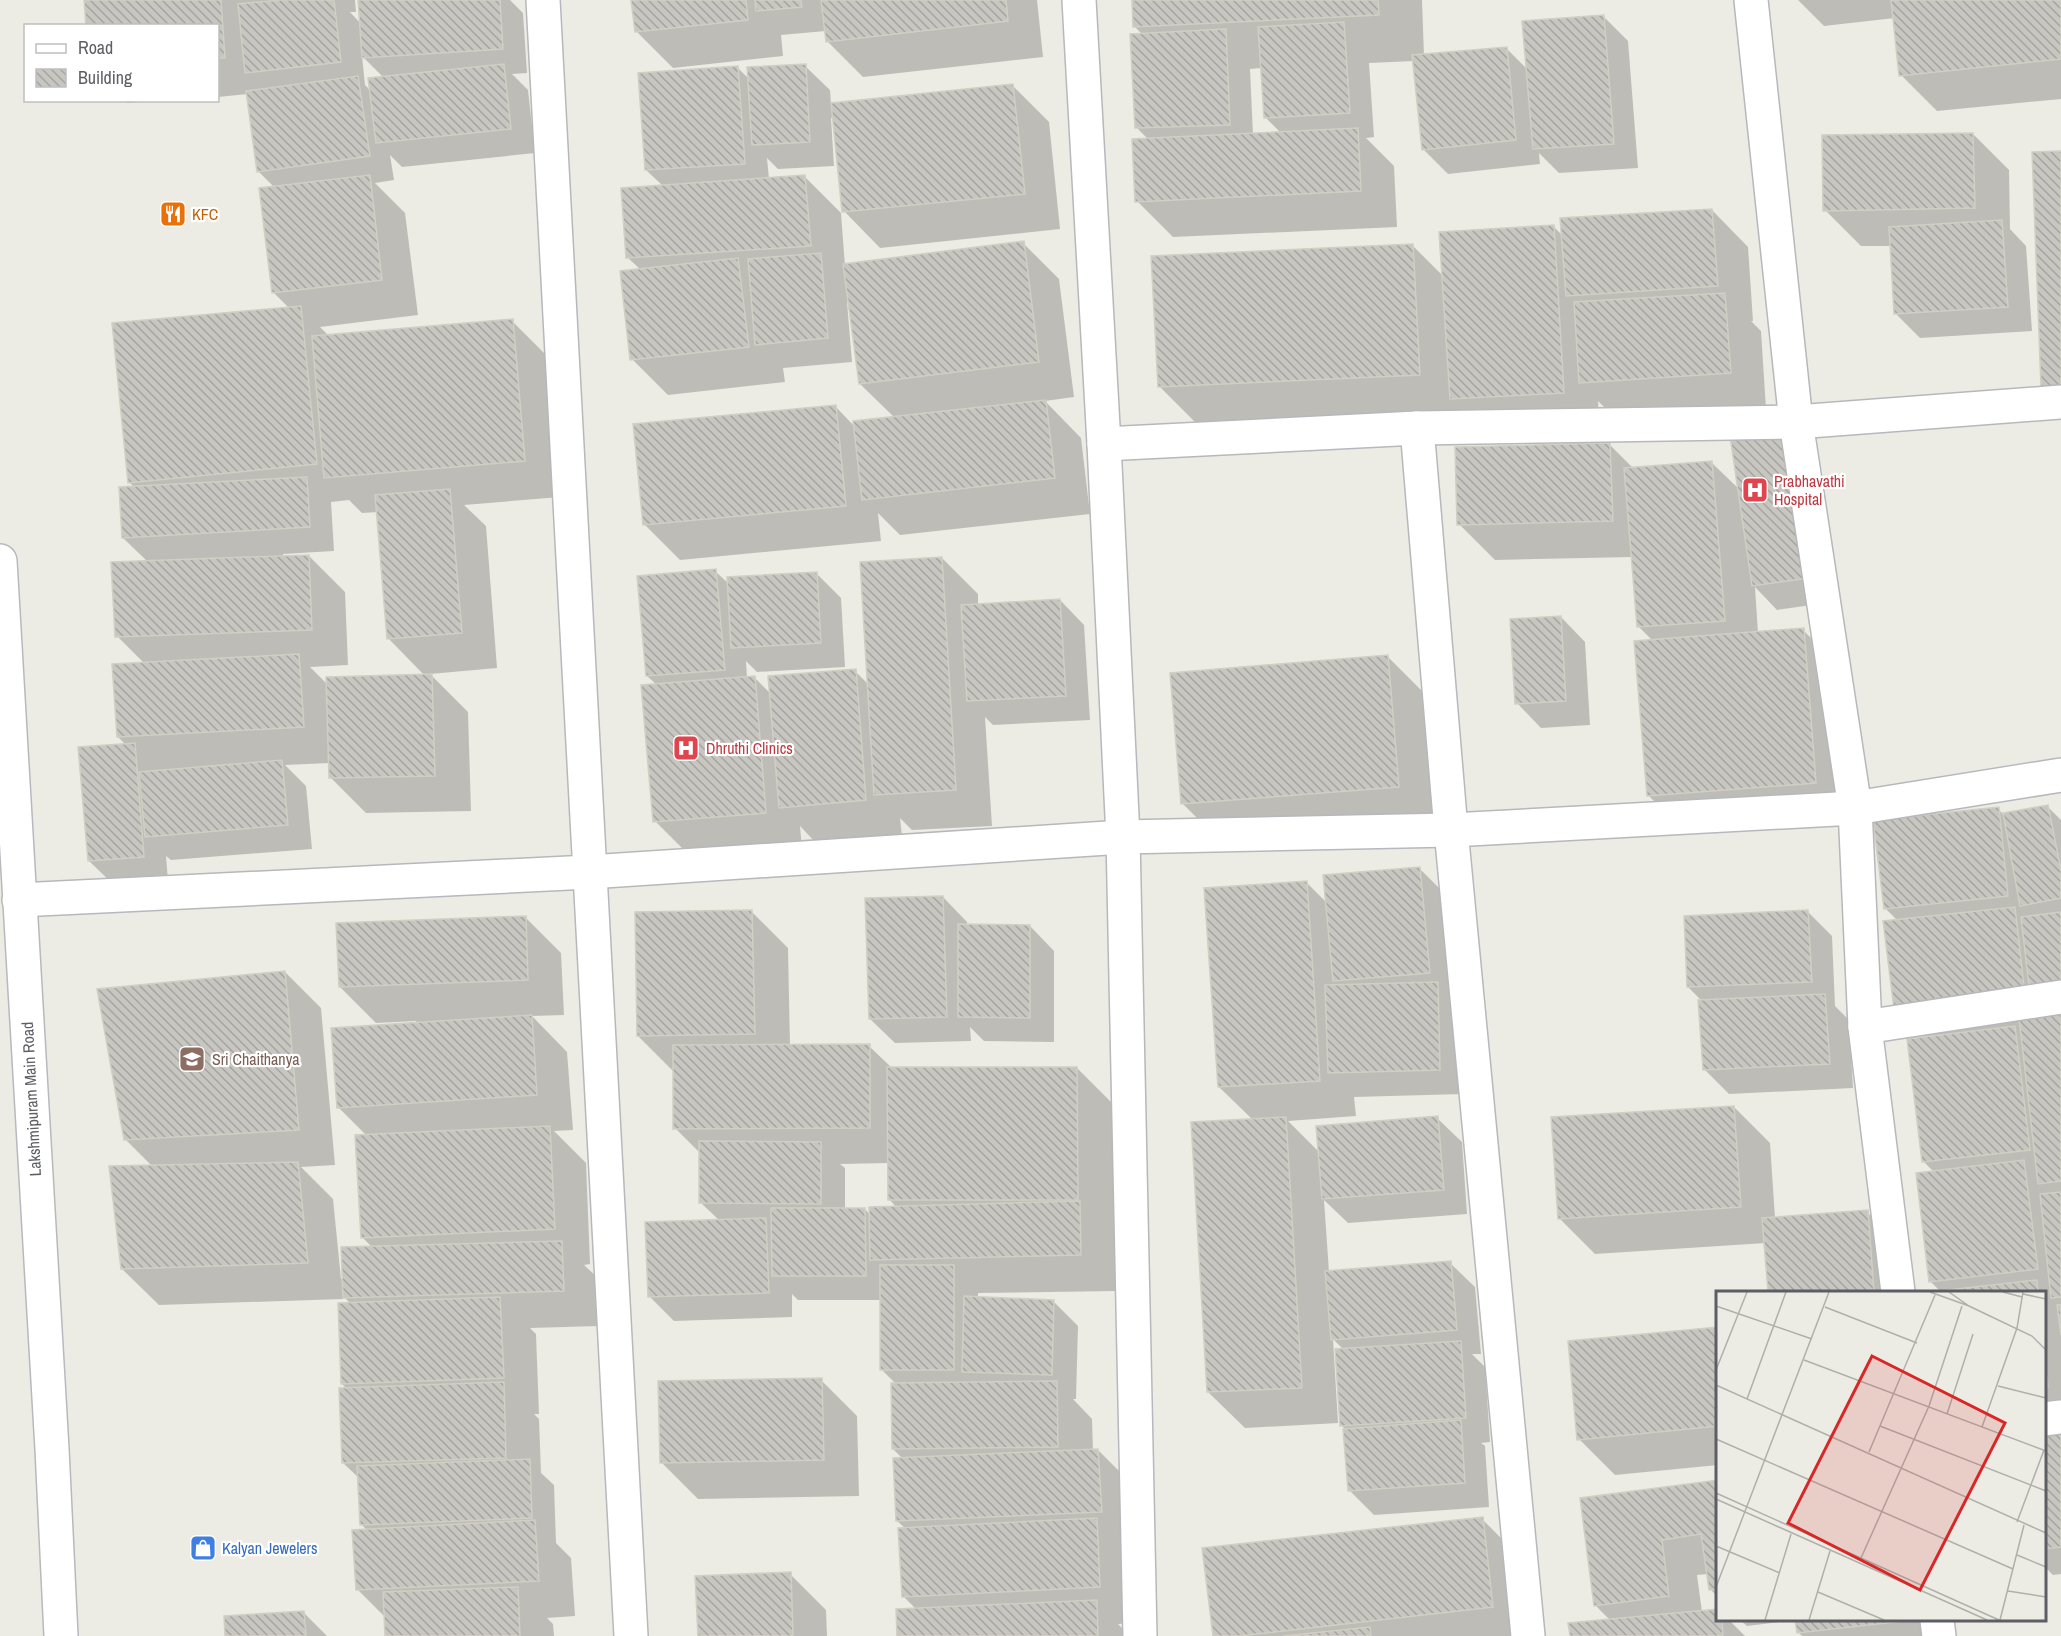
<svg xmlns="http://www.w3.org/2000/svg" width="2061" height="1636" viewBox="0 0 2061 1636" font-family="'Archivo Narrow',sans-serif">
  <defs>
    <pattern id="building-back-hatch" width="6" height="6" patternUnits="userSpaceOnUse" patternTransform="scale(1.5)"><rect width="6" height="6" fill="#c8c6c1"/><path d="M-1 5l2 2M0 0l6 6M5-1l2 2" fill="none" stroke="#a6a4a0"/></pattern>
  </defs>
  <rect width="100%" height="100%" fill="#edece4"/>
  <g fill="#0003" fill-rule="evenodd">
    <path d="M85,0h270l1,12h-6l11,12 -2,-24h151l13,13 4,60 -15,1 16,16 7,63 -133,14 -12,-12 4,25 -19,3 30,30 13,102 -98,12 9,9 183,-15 36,36 12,140 -96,8 22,21 11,142 -67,6 38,38 3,99 -105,2 -36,-36v-14l-45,2 21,21 6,63 -141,11 -5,-4 2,25 -54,4 -25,-24 37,-116 -8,-8 26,-74 -27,-27 31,-74 -25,-24 12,-50 -6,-6 160,-174 -16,-16 2,-104 -16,-16 -11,-78 -30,3v-71zM362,56l22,22 -13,13 -6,-6zM349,500l13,13 16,-1 10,126 37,38 -97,9 -18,-18 38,-2 -3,-73 -36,-36 -26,1v-3l51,-3 -3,-49z"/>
    <polygon points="633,0 1037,0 1043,57 863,77 827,41 826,31 781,35 783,56 673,68 637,32"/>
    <path d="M1133,0h289l2,56 82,-8 22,22 76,-53 24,24 10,127 -79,5 -20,-20 1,11 -92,10 -25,-25 -9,-88 -45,2 5,74 -8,1 28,28 3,61 -224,10 -36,-36 11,-62 -11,-11 6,-93 -9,-9zM1262,68l3,49 16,16 -28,2 -3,-66z"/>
    <polygon points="1798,0 2061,0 2061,99 1937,111 1901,75 1895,18 1824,26"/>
    <polygon points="805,66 830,90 831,104 1013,86 1049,122 1060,229 880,248 844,211 834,117 831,118 834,166 778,169 767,158 769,179 805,177 841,213 845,266 1023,243 1059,279 1074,397 1045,401 1081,438 1090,514 900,535 878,513 881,541 680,560 644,524 835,406 855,427 895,418 860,384 849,301 847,302 852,362 783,368 785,382 668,395 632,359 641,270 628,258 663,186 646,170 738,68 749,79"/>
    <polygon points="124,100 164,100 127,103"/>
    <polygon points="1973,134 2009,170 2010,229 2026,246 2032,331 1920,338 1896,314 1891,246 1861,246 1825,210"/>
    <polygon points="1712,210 1748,247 1753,321 1751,321 1761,331 1766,409 1616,419 1598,401 1600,428 1206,433 1160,387 1412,245 1444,277 1553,226 1563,236"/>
    <polygon points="1610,445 1633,468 1712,463 1740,490 1833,602 1777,610 1755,587 1758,633 1803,630 1839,666 1852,818 1684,831 1648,795 1653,641 1638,626 1633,557 1495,560 1459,524"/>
    <polygon points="942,558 978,594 978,605 1060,600 1084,625 1090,720 993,725 985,717 992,826 912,830 900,818 902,836 816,843 800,826 802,849 691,857 655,821 657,685 647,676 715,571 729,584 817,574 841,598 845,667 757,672 746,661 747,678 754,677 771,694 855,671 869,685"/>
    <polygon points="1561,617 1585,642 1590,725 1541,728 1517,703"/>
    <polygon points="1388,657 1424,693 1434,822 1219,840 1183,804"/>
    <polygon points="2048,807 2061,820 2061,1574 2053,1575 2044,1566 2044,1292 1939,1292 1941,1292 1930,1281 1934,1172 1924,1162 1926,1039 1895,1008 1898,921 1885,908 1998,809 2004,815"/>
    <polygon points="1419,868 1444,893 1464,1094 1354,1097 1356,1116 1288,1121 1320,1153 1437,1118 1462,1142 1467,1214 1348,1223 1324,1200 1329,1272 1450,1263 1475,1287 1481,1354 1472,1354 1485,1367 1490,1442 1481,1443 1485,1446 1489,1507 1374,1515 1349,1490 1345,1429 1341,1425 1344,1350 1333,1339 1338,1423 1245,1428 1208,1392 1253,1120 1219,1087 1307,883 1327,903"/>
    <polygon points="943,897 967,922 967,926 1030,926 1054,951 1054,1042 984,1041 970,1027 971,1041 895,1043 870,1019"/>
    <polygon points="1807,911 1832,936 1835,1006 1849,1020 1853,1088 1729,1094 1704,1069 1702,1001 1688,987"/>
    <path d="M752,912l36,36 2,98h79l23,22h185l36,36 1,133 1,2 1,52 -138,2v5l76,4 24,24 -2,73h-3l19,20 1,32 5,-1 36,36 2,137 -18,1 12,12h-231l17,-27 -13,-13 3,-67 -9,-8 6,-62 -10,-10 4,-64 -16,-16v-69h-83l-6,-6v23l-118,4 -25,-25 71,-75 -19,-18v-49l-26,-26 -1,-56 -36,-36zM889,1163v36l8,9 -26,8 -6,-7h-20v-41l-5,-4z"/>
    <polygon points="525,917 561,953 564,1015 532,1016 567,1052 573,1130 554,1131 586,1163 590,1264 584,1265 598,1278 599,1326 530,1328 536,1334 539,1414 534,1414 539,1419 541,1473 554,1485 556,1543 571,1558 575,1616 547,1618 553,1624 554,1636 387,1636 386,1618 358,1590 367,1530 362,1525 359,1478 343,1463 347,1389 342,1384 351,1304 343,1296 343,1299 159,1305 122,1269 153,1167 125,1139 285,972 321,1008 335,1165 301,1167 333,1199 341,1279 344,1279 373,1248 362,1237 367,1136 338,1107 417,1024 416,1021 376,1023 340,987"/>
    <polygon points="1734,1107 1770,1143 1775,1218 1867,1212 1903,1248 1907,1292 1770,1292 1766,1243 1595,1254 1559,1218"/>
    <polygon points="1718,1329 1718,1465 1615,1475 1579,1439"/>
    <polygon points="821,1380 857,1416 859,1496 698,1499 662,1463"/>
    <polygon points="1718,1481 1718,1597 1711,1590 1708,1574 1697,1575 1702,1612 1718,1620 1729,1620 1745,1636 1571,1636 1611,1621 1596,1606"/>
    <polygon points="1482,1519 1518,1555 1528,1636 1214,1636"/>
    <polygon points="790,1574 826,1610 827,1636 699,1636"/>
    <polygon points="304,1613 327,1636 227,1636"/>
    <polygon points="1740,1620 1796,1620 1747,1626"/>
    <polygon points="1797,1620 1925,1620 1927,1636 1802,1636 1798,1632"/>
  </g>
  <g fill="url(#building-back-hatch)" stroke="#d1cfc3" stroke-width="1.5">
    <polygon points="84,0 221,0 225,58 218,58 218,26 86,26"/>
    <polygon points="281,0 334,0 341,62 245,73 238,4"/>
    <polygon points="358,0 500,0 503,49 362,58"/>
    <polygon points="631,0 746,0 748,20 635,32"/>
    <polygon points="755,0 801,0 802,7 756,11"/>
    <polygon points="821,0 1006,0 1008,21 826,42"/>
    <polygon points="1132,0 1378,0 1379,15 1133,27"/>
    <polygon points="1891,0 2061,0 2061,59 1899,76"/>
    <polygon points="1604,15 1614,144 1533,149 1522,21"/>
    <polygon points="1344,22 1350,113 1264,118 1258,27"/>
    <polygon points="1226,29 1230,125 1135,128 1130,34"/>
    <polygon points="1507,47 1516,140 1422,150 1412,55"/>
    <polygon points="504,64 511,129 376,143 368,78"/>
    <polygon points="806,64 810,142 752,145 747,67"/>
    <polygon points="738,66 745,164 645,170 638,73"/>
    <polygon points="358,76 370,156 257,172 246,91"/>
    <polygon points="1013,84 1025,194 842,212 831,103"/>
    <polygon points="1358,128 1361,191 1135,202 1132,139"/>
    <polygon points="1973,133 1975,208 1823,211 1822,135"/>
    <polygon points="2061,151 2061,386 2041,387 2032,152"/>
    <polygon points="370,175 382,280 272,293 259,188"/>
    <polygon points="805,175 811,246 626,258 621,188"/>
    <polygon points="1712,209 1718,286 1566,296 1560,218"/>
    <polygon points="2002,220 2008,307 1894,314 1889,227"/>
    <polygon points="1554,225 1564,393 1450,399 1439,232"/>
    <polygon points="1024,241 1039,362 859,384 843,264"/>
    <polygon points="1413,244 1420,375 1158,387 1151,256"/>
    <polygon points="821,253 828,338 755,345 748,259"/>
    <polygon points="738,258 749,347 630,360 620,271"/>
    <polygon points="1725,293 1731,373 1579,383 1574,302"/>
    <polygon points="301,306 317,464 128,483 112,323"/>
    <polygon points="513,319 525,461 324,478 312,336"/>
    <polygon points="1046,400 1055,478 862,500 853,421"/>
    <polygon points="836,405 846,506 643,525 633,424"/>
    <polygon points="1788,428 1809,578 1752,586 1730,436"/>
    <polygon points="1610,443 1613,521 1457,525 1455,447"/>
    <polygon points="1712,461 1725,621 1637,627 1624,468"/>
    <polygon points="307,477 310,527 122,538 119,487"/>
    <polygon points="450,489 462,633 387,639 375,495"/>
    <polygon points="309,555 312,630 115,637 111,562"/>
    <polygon points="942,557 956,790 874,795 860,562"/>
    <polygon points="716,569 725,670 646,676 637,576"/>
    <polygon points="817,572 821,643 731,648 727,577"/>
    <polygon points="1060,599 1066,696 967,701 961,605"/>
    <polygon points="1561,616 1566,701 1515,704 1510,619"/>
    <polygon points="1804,628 1816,783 1647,796 1634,641"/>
    <polygon points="299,654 304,727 117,737 112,664"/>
    <polygon points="1388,655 1399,787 1181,804 1170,673"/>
    <polygon points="856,669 866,800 779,808 768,676"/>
    <polygon points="432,674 435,776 329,778 326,677"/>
    <polygon points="755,676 766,813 653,822 641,685"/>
    <polygon points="135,743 144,857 88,861 78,747"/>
    <polygon points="282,760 288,825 145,837 139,772"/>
    <polygon points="2048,805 2061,870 2061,898 2020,906 2003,813"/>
    <polygon points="1999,807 2008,896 1884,909 1873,820"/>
    <polygon points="1420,867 1430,973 1333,981 1323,875"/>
    <polygon points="1307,881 1320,1081 1218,1087 1204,888"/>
    <polygon points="943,896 947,1017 869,1019 865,898"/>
    <polygon points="2015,907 2025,995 1894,1009 1883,921"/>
    <polygon points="752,910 755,1034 637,1036 635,912"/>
    <polygon points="1808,910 1812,982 1687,987 1684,916"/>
    <polygon points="2061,912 2061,992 2030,995 2021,917"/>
    <polygon points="526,916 528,980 339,987 336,923"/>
    <polygon points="958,924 1030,925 1030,1018 958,1017"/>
    <polygon points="285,971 299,1130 124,1140 97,989"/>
    <polygon points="1438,982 1440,1070 1328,1073 1325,985"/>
    <polygon points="1825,994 1830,1064 1703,1070 1698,1000"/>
    <polygon points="2061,1004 2061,1181 2038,1184 2018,1009"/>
    <polygon points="532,1015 537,1095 337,1108 331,1028"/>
    <polygon points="2015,1026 2030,1150 1922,1162 1907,1039"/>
    <polygon points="870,1044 870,1128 673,1129 673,1045"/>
    <polygon points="887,1067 1077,1067 1078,1200 888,1200"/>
    <polygon points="1734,1106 1741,1207 1558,1219 1551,1117"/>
    <polygon points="1438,1116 1444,1190 1322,1199 1316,1126"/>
    <polygon points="1286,1117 1302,1388 1207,1392 1191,1122"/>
    <polygon points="550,1126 555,1229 361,1238 355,1135"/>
    <polygon points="699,1141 821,1142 821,1204 699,1203"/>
    <polygon points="2024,1160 2038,1269 1929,1282 1916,1173"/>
    <polygon points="298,1162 308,1263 121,1269 109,1166"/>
    <polygon points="2061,1192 2061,1297 2051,1298 2040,1194"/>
    <polygon points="1080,1201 1081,1255 870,1260 869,1207"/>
    <polygon points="771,1208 865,1208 866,1276 772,1276"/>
    <polygon points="1868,1210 1874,1292 1768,1292 1762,1218"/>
    <polygon points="766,1218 769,1293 648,1297 645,1222"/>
    <polygon points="562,1241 564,1291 343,1298 341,1247"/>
    <polygon points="1451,1261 1457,1330 1331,1340 1325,1271"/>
    <rect x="880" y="1265" width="74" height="105"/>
    <polygon points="2037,1280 2038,1292 1930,1292"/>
    <polygon points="964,1296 1054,1300 1052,1375 962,1372"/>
    <polygon points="500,1297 504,1378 341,1384 338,1303"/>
    <polygon points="2057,1305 2061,1305 2061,1335"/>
    <polygon points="1718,1327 1718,1426 1577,1440 1568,1341"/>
    <polygon points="1461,1341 1466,1418 1340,1426 1335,1349"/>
    <polygon points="2044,1351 2048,1387 2044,1387"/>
    <polygon points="822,1378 824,1460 660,1463 658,1381"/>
    <polygon points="1057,1381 1058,1447 892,1449 891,1383"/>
    <polygon points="504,1382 506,1458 342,1463 339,1388"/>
    <polygon points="1461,1420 1465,1483 1348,1491 1343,1429"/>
    <polygon points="2061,1425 2061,1547 2044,1549 2044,1427"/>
    <polygon points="1098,1449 1102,1512 896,1521 893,1458"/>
    <polygon points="530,1459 532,1518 360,1525 357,1466"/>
    <polygon points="1718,1480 1718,1589 1709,1590 1701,1534 1662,1540 1669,1596 1594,1606 1580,1498"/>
    <polygon points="1483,1517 1493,1607 1239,1636 1213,1636 1202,1548"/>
    <polygon points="1097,1518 1100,1587 902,1597 898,1528"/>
    <polygon points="535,1520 539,1581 356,1590 352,1530"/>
    <polygon points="791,1572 793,1636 698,1636 695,1576"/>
    <polygon points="518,1587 520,1636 385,1636 383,1592"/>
    <polygon points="1097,1600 1098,1636 897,1636 896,1609"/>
    <polygon points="1718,1609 1718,1620 1722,1620 1723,1636 1570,1636 1568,1623"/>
    <polygon points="304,1611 306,1636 225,1636 224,1616"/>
    <polygon points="1795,1620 1904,1620 1905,1621 1797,1633"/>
    <polygon points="1370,1627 1371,1636 1283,1636"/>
  </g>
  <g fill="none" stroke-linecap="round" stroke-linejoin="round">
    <defs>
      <g id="street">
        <polyline points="543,0 631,1636"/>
        <polyline points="1079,0 1104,444 1123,837 1140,1636"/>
        <polyline points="1751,0 1796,422 1855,808 1865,1027 1898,1292"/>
        <polyline points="1417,428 1451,830 1528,1636"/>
        <polyline points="1104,444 1417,428 1796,422 2061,402"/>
        <polyline points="19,900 589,872 1123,837 1451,830 1855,808 2061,775"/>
        <polyline points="1865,1027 2061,997"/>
        <polyline points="2044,1419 2061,1417"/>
        <polyline points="1937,1620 1939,1636"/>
      </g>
      <polyline id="secondary" points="0,561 52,1449 61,1636"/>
    </defs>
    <use href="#street" stroke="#b6b8bc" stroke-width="36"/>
    <use href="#secondary" stroke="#b7b9be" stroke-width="36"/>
    <use href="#street" stroke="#fff" stroke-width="33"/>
    <use href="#secondary" stroke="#fff" stroke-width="33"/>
  </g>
  <defs>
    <symbol id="restaurant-square" viewBox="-11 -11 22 22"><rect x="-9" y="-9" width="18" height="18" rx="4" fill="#e8710a" stroke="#fff"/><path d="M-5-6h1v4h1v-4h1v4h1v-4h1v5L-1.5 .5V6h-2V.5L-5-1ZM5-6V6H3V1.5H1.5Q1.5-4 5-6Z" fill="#fff"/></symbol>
    <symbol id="hospital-square" viewBox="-11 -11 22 22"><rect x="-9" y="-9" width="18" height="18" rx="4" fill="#e0444e" stroke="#fff"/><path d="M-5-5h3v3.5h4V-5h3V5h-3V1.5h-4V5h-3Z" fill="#fff"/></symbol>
    <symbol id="university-square" viewBox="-11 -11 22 22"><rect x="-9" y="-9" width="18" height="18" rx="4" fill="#8d6e63" stroke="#fff"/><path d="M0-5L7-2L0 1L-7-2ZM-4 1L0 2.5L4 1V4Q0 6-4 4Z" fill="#fff"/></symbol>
    <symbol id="shop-square" viewBox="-11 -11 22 22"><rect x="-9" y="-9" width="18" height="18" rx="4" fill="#3f7fe0" stroke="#fff"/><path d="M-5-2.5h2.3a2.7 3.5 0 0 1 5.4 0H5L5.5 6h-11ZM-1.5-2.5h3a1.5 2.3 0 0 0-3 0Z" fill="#fff"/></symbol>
  </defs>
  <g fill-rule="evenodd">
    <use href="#restaurant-square" x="158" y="199" width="30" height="30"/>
    <use href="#hospital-square" x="1740" y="475" width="30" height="30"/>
    <use href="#hospital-square" x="671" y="733" width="30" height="30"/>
    <use href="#university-square" x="177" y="1044" width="30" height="30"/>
    <use href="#shop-square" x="188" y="1533" width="30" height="30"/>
  </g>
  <g text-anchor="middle" stroke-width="4.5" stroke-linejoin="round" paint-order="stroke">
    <g font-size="16" fill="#c56008" stroke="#fff" text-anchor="start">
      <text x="192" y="220">KFC</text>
    </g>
    <g font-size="16" fill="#be3a42" stroke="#fff" text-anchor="start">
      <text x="1774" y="487">Prabhavathi<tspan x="1774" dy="18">Hospital</tspan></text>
      <text x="706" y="754">Dhruthi Clinics</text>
    </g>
    <g font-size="16" fill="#785e54" stroke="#fff" text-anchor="start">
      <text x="212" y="1065">Sri Chaithanya</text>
    </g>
    <g font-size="16" fill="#5c5e63" stroke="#fff">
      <text transform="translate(31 1099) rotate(-93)" y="6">Lakshmipuram Main Road</text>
    </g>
    <g font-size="16" fill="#366cbe" stroke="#fff" text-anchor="start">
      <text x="222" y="1554">Kalyan Jewelers</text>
    </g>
  </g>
  <g transform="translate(1716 1291)">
    <rect width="330" height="330" fill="#edece4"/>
    <path fill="none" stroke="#afafac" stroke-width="1.5" d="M214,1l39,14M233,1l20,14 63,30 14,14M287,1l19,5M307,3l23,5M0,15l96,33M109,16l92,36M88,69l242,91M0,79l31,-78M0,94l330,148M282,95l48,12M31,108l39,-107M231,123l26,-80M164,135l166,65M266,136l35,-99 6,-36M0,148l297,130M153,161l66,-157M0,202l283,127M0,208l271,121M301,231l27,-72M0,255l64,27M301,264l29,12M145,267l68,-152 33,-100M0,296l113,-295M292,300l38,6M102,301l66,28M49,329l26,-86M93,329l21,-69M284,329l24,-95"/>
    <path fill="#d62828" fill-opacity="0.15" stroke="#d62828" stroke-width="3" d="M156,65l133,67 -85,167 -132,-67z"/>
    <rect width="330" height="330" fill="none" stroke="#5c5e63" stroke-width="3"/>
  </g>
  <rect x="24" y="24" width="195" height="78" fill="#ffffff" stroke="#bebfc1" stroke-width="1.5"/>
  <rect x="36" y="44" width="30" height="9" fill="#ffffff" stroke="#bebfc1" stroke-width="1.5"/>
  <text x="78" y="54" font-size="18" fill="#5c5e63">Road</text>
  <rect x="36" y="69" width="30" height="18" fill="url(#building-back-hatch)" stroke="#bebfc1" stroke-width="1.5"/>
  <text x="78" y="84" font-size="18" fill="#5c5e63">Building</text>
</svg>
